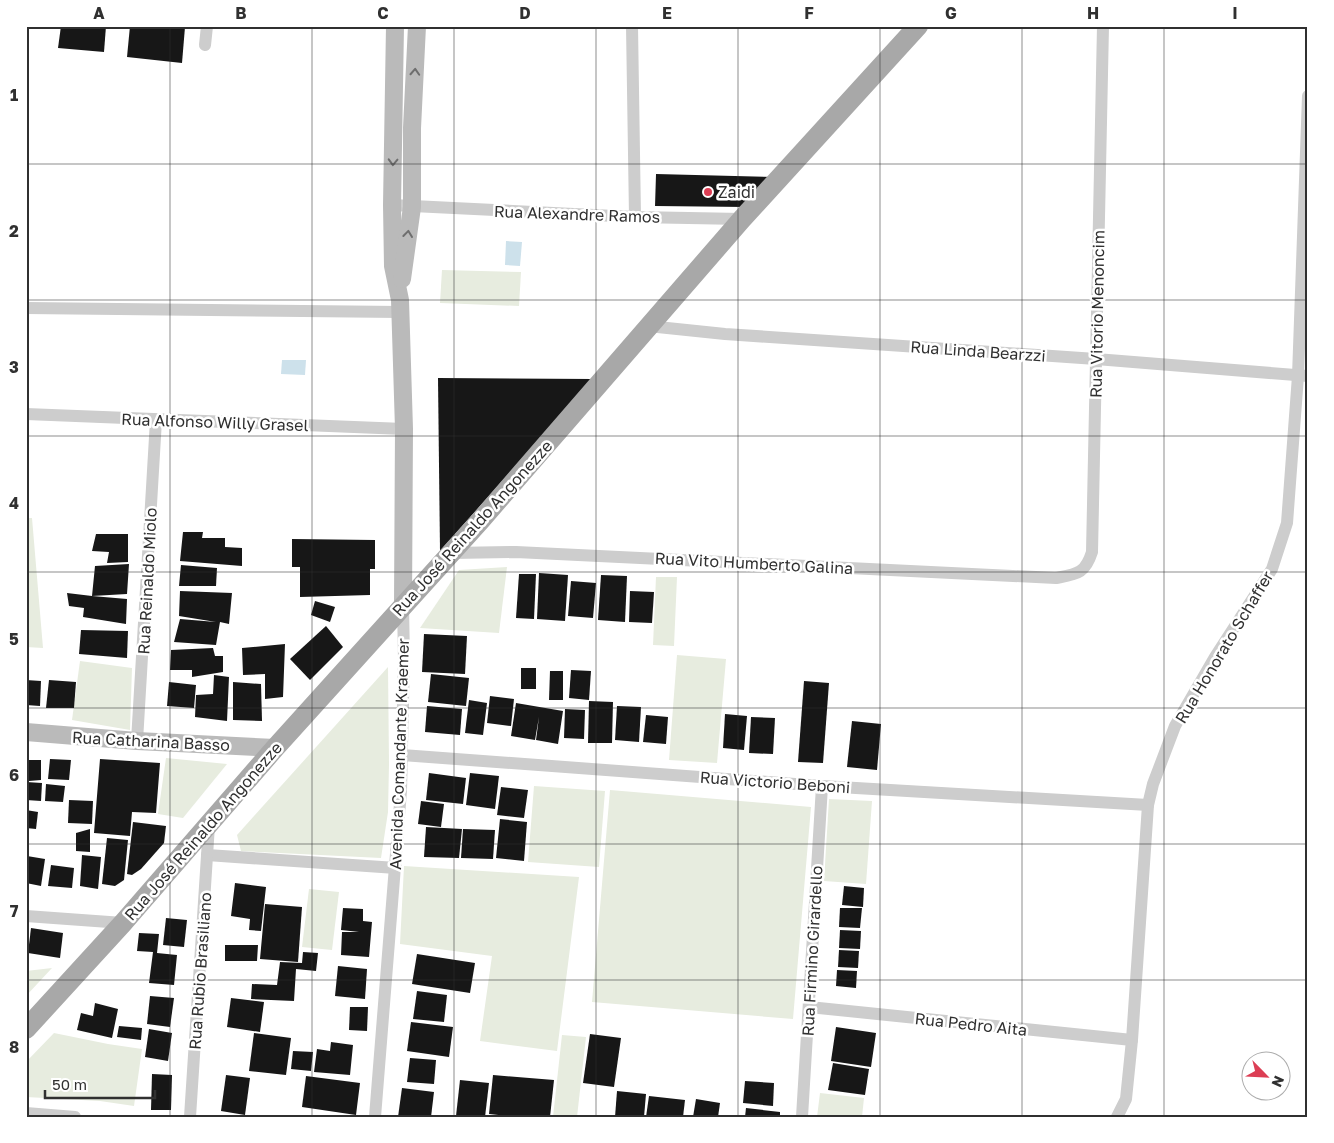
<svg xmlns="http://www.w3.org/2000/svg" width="1334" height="1143" viewBox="0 0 1334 1143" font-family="'Golos Text',sans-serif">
  <rect width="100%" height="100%" fill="#fff"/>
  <g fill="#e7ecdf">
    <polygon points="442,270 521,272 519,306 440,303"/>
    <polygon points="26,518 32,518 43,648 26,647"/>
    <polygon points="507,567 499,633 420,628 459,570"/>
    <polygon points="656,577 677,577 674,646 653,645"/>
    <polygon points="677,655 726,659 717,763 669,760"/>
    <polygon points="80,661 132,668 130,730 72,720"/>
    <polygon points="388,667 389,764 388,812 381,858 241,851 237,835"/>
    <polygon points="166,758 227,764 183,818 158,814"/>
    <polygon points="534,786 605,791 599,867 528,862"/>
    <polygon points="610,790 811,807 793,1019 592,1002"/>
    <polygon points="829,799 872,801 866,884 824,881"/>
    <polygon points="404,866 579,877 557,1051 480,1041 492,956 400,944"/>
    <polygon points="309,889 339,892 332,950 302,947"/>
    <polygon points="52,968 26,996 26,971"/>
    <polygon points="54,1033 108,1044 142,1049 134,1106 100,1101 26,1097 26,1062"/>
    <polygon points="562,1035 586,1037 577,1117 553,1117"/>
    <polygon points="820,1093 864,1098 862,1117 817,1117"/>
  </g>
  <g fill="#cde1eb">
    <polygon points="506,241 522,242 520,266 505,265"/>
    <polygon points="282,360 306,360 305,375 281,374"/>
  </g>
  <g fill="#171717">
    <polygon points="61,26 106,26 104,52 58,48"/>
    <polygon points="130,26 185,27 182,63 127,57"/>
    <polygon points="656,174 777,177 746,207 655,206"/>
    <polygon points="438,378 593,379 440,551"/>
    <polygon points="183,532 203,532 202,538 225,538 225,547 242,548 242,566 180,561"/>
    <polygon points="96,534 128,534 128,562 107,563 109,552 92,551"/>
    <polygon points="292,539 375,540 375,569 370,569 370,595 300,597 300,567 292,567"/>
    <polygon points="129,564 127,594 92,596 127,599 126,624 83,617 84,608 69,606 67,593 92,596 95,566"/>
    <polygon points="181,565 217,568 216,586 179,586"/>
    <polygon points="539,573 568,575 565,621 537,619"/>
    <polygon points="519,574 536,574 534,619 516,618"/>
    <polygon points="601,575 627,576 625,622 598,620"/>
    <polygon points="571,581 596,583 593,618 568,616"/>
    <polygon points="180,591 232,593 229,624 220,622 216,645 174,642 180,619 216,622 179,616"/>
    <polygon points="630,591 654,592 652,623 629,622"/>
    <polygon points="315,601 335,607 330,622 311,615"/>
    <polygon points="326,626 343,647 310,680 290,659"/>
    <polygon points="81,630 128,631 127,658 79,654"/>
    <polygon points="424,634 467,636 465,674 422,672"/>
    <polygon points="285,644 283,697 265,699 265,674 243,675 242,648"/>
    <polygon points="213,648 215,656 223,656 223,672 192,677 192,670 170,670 171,650"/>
    <rect x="521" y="668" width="15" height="21"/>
    <polygon points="571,670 591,671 589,700 569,698"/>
    <polygon points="550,671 563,671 563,700 549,700"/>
    <polygon points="431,674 469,678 466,706 428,702"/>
    <polygon points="214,675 229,677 227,721 195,717 196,695 213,694"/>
    <polygon points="26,680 41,681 40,706 26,705"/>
    <polygon points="49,680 76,682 74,708 46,708"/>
    <polygon points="804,681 829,683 823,763 798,762"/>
    <polygon points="169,682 196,685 194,708 167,706"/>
    <polygon points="233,682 261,684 262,721 233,720"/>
    <polygon points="490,696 514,699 511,726 487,723"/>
    <polygon points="469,700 487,703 483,735 465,733"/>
    <polygon points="589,701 613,702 612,743 588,743"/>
    <polygon points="516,703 563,711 558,744 536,740 539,717 535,740 511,736"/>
    <polygon points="427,706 462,709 460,735 425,732"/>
    <polygon points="617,706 641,707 639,742 615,740"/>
    <polygon points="565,709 585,710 584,739 564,738"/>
    <polygon points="725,714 747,716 744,750 723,748"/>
    <polygon points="646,715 668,717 666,744 643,742"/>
    <polygon points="751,717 775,718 773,754 749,753"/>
    <polygon points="852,721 881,724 877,770 847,767"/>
    <polygon points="50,759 71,760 69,780 48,779"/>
    <polygon points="100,759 160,763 156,813 132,812 130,836 94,833"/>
    <polygon points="29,760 41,760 41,780 29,781"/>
    <polygon points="429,773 466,778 463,804 426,800"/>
    <polygon points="470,773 499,776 495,809 466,805"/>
    <polygon points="26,782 42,783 41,801 26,800"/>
    <polygon points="46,784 65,786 63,802 45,801"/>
    <polygon points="501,787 528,790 524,818 497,815"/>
    <polygon points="69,800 93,801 92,824 68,823"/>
    <polygon points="421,801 444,804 441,827 418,824"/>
    <polygon points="26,810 38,812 36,829 26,828"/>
    <polygon points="500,819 527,822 524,861 496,858"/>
    <polygon points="133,822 166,826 164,843 141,869 132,875 127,874"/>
    <polygon points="426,827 462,829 459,858 424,857"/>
    <polygon points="90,829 90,852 76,851 76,833"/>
    <polygon points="463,829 495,830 493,859 461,858"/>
    <polygon points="107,838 128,840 124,880 115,886 102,884"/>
    <polygon points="82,855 101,857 98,889 80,886"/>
    <polygon points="27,856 45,859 41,886 26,883"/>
    <polygon points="51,865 74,868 72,888 48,886"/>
    <polygon points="235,883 266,887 261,931 249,930 250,919 231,916"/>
    <polygon points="844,886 864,888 863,907 842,905"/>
    <polygon points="265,904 302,907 298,962 260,959"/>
    <polygon points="343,908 363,909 363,921 372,922 369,957 341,955 342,932 359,932 341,930"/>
    <polygon points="840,908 862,908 860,928 839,927"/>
    <polygon points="166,918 187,920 184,947 163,945"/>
    <polygon points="31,928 63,933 60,958 28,953"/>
    <polygon points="840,930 861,931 860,949 839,948"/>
    <polygon points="139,933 159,934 157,953 177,955 174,985 149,983 153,952 137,951"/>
    <polygon points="225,945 258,945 257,961 225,961"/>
    <polygon points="839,950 859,951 858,968 838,967"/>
    <polygon points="303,952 318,953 316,971 296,969 294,1001 251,999 252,984 277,985 280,962 302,963"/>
    <polygon points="417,954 475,963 470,993 412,984"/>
    <polygon points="338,966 367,969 365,999 335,996"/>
    <polygon points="837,970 857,971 856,988 836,986"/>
    <polygon points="417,991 447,995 444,1022 413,1019"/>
    <polygon points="150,996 174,998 170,1027 147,1024"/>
    <polygon points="231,998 264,1002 260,1032 227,1027"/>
    <polygon points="95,1003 118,1009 112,1038 77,1030 81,1013 93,1016"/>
    <polygon points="350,1007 368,1007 367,1031 349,1030"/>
    <polygon points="411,1022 453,1027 449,1057 407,1051"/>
    <polygon points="119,1026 142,1028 141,1040 117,1037"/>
    <polygon points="836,1027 876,1033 871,1067 831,1061"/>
    <polygon points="149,1029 172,1033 168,1061 145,1057"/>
    <polygon points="254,1033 291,1038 286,1075 249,1071"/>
    <polygon points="590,1034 621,1038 614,1087 583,1083"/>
    <polygon points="331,1042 353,1045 350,1075 314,1072 317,1049 330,1051"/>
    <polygon points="293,1051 313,1052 311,1071 291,1069"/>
    <polygon points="410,1058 436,1060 434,1084 407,1082"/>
    <polygon points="833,1063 869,1069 865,1095 828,1090"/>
    <polygon points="152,1074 172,1075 171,1110 151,1110"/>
    <polygon points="226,1075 250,1078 245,1115 221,1111"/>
    <polygon points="493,1075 554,1080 550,1117 517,1117 489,1114"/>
    <polygon points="306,1076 360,1083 356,1115 302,1107"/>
    <polygon points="460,1080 489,1083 485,1117 456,1116"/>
    <polygon points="745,1081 774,1083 773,1106 743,1103"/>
    <polygon points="402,1088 434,1092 431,1117 398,1117"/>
    <polygon points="617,1091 646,1094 644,1117 615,1117"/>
    <polygon points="649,1096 685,1100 683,1117 646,1117"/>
    <polygon points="696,1099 720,1103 718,1117 693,1117"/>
    <polygon points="746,1108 780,1112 780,1117 745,1117"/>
  </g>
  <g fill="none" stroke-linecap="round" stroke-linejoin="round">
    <g stroke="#cdcdcd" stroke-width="12">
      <polyline points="632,26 635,217"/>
      <polyline points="205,45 207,26"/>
      <polyline points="392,205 635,217 742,219"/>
      <polyline points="26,308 400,312"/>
      <polyline points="648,326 725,334 1096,359 1308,376"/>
      <polyline points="26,414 404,429"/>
      <path d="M452,553l64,-1 540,26c21,-4 29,-4 36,-26l11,-526"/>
      <polyline points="137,741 156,420"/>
      <polyline points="402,755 822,786 1148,805"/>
      <polyline points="207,855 396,868"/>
      <polyline points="26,916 123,923"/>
      <polyline points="809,1007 1132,1040"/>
      <polyline points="26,1113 75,1117"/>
      <polyline points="190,1117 209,825"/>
      <polyline points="375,1117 401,791 404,659 403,605"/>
      <polyline points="802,1117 822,786"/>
      <polyline points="1117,1117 1126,1099 1132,1040 1148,805 1153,784 1175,726 1215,657 1272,569 1287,523 1298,376 1308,96"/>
    </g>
    <g stroke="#bababa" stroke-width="18">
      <polyline points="395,26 392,205 393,266 400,300 404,429 403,605"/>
      <polyline points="402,279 412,207 412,128 417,26"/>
      <polyline points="26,732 137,741 275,748"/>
    </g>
    <polyline stroke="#a8a8a8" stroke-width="20" points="26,1029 123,923 275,748 480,521 742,219 918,26"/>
  </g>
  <defs><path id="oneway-chevron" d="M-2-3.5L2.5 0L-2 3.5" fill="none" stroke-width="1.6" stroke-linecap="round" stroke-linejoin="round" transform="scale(1.25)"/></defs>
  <g stroke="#6e6e6e">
    <use href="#oneway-chevron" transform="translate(415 72) rotate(-87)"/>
    <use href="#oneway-chevron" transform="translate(393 162) rotate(92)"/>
    <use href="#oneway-chevron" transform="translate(408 234) rotate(-83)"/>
  </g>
  <path fill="none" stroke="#303030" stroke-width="1" stroke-opacity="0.55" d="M170,26v1091M312,26v1091M454,26v1091M596,26v1091M738,26v1091M880,26v1091M1022,26v1091M1164,26v1091M26,164h1282M26,300h1282M26,436h1282M26,572h1282M26,708h1282M26,844h1282M26,980h1282"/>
  <circle fill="#dc3e54" stroke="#fff" stroke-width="2" cx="708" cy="192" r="5"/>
  <g text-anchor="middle" stroke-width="5" stroke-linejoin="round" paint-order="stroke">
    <g font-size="16" fill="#303030" stroke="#fff" text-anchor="start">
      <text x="718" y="198">Zaidi</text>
    </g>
    <g font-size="16" fill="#303030" stroke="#fff">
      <text transform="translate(577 214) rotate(2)" y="6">Rua Alexandre Ramos</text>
      <text transform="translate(1097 314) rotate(-89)" y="6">Rua Vitorio Menoncim</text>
      <text transform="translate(978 351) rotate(4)" y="6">Rua Linda Bearzzi</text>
      <text transform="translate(215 422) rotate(2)" y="6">Rua Alfonso Willy Grasel</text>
      <text transform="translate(472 528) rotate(-48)" y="6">Rua José Reinaldo Angonezze</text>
      <text transform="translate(754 563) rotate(3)" y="6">Rua Vito Humberto Galina</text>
      <text transform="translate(147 581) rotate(-87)" y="6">Rua Reinaldo Miolo</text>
      <text transform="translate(1224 647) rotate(-59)" y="6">Rua Honorato Schaffer</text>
      <text transform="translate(151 741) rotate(3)" y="6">Rua Catharina Basso</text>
      <text transform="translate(399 754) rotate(-88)" y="6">Avenida Comandante Kraemer</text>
      <text transform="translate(775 782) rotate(4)" y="6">Rua Victorio Beboni</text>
      <text transform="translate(203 831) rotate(-49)" y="6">Rua José Reinaldo Angonezze</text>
      <text transform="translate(812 951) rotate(-87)" y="6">Rua Firmino Girardello</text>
      <text transform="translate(200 971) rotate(-86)" y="6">Rua Rubio Brasiliano</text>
      <text transform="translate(971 1024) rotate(6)" y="6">Rua Pedro Aita</text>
    </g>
  </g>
  <rect width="1334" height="1143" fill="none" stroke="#ffffff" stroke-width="55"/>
  <g transform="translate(1266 1076) rotate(114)"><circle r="24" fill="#ffffff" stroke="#acacac"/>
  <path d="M0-4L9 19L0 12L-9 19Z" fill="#dc3e54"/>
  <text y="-8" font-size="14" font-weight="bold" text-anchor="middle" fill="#303030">N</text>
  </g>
  <path d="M45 1090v8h110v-8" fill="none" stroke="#303030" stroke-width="2.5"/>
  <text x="52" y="1090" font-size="15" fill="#303030" stroke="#ffffff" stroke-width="4" paint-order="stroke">50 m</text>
  <rect x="28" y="28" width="1278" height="1088" fill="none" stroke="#303030" stroke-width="2"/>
  <g font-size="16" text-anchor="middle" font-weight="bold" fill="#303030">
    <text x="99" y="19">A</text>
    <text x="241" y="19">B</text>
    <text x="383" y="19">C</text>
    <text x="525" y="19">D</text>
    <text x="667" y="19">E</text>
    <text x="809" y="19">F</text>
    <text x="951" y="19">G</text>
    <text x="1093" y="19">H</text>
    <text x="1235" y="19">I</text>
    <text x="14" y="101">1</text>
    <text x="14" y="237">2</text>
    <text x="14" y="373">3</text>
    <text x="14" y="509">4</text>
    <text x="14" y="645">5</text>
    <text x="14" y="781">6</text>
    <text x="14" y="917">7</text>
    <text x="14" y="1053">8</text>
  </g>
</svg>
